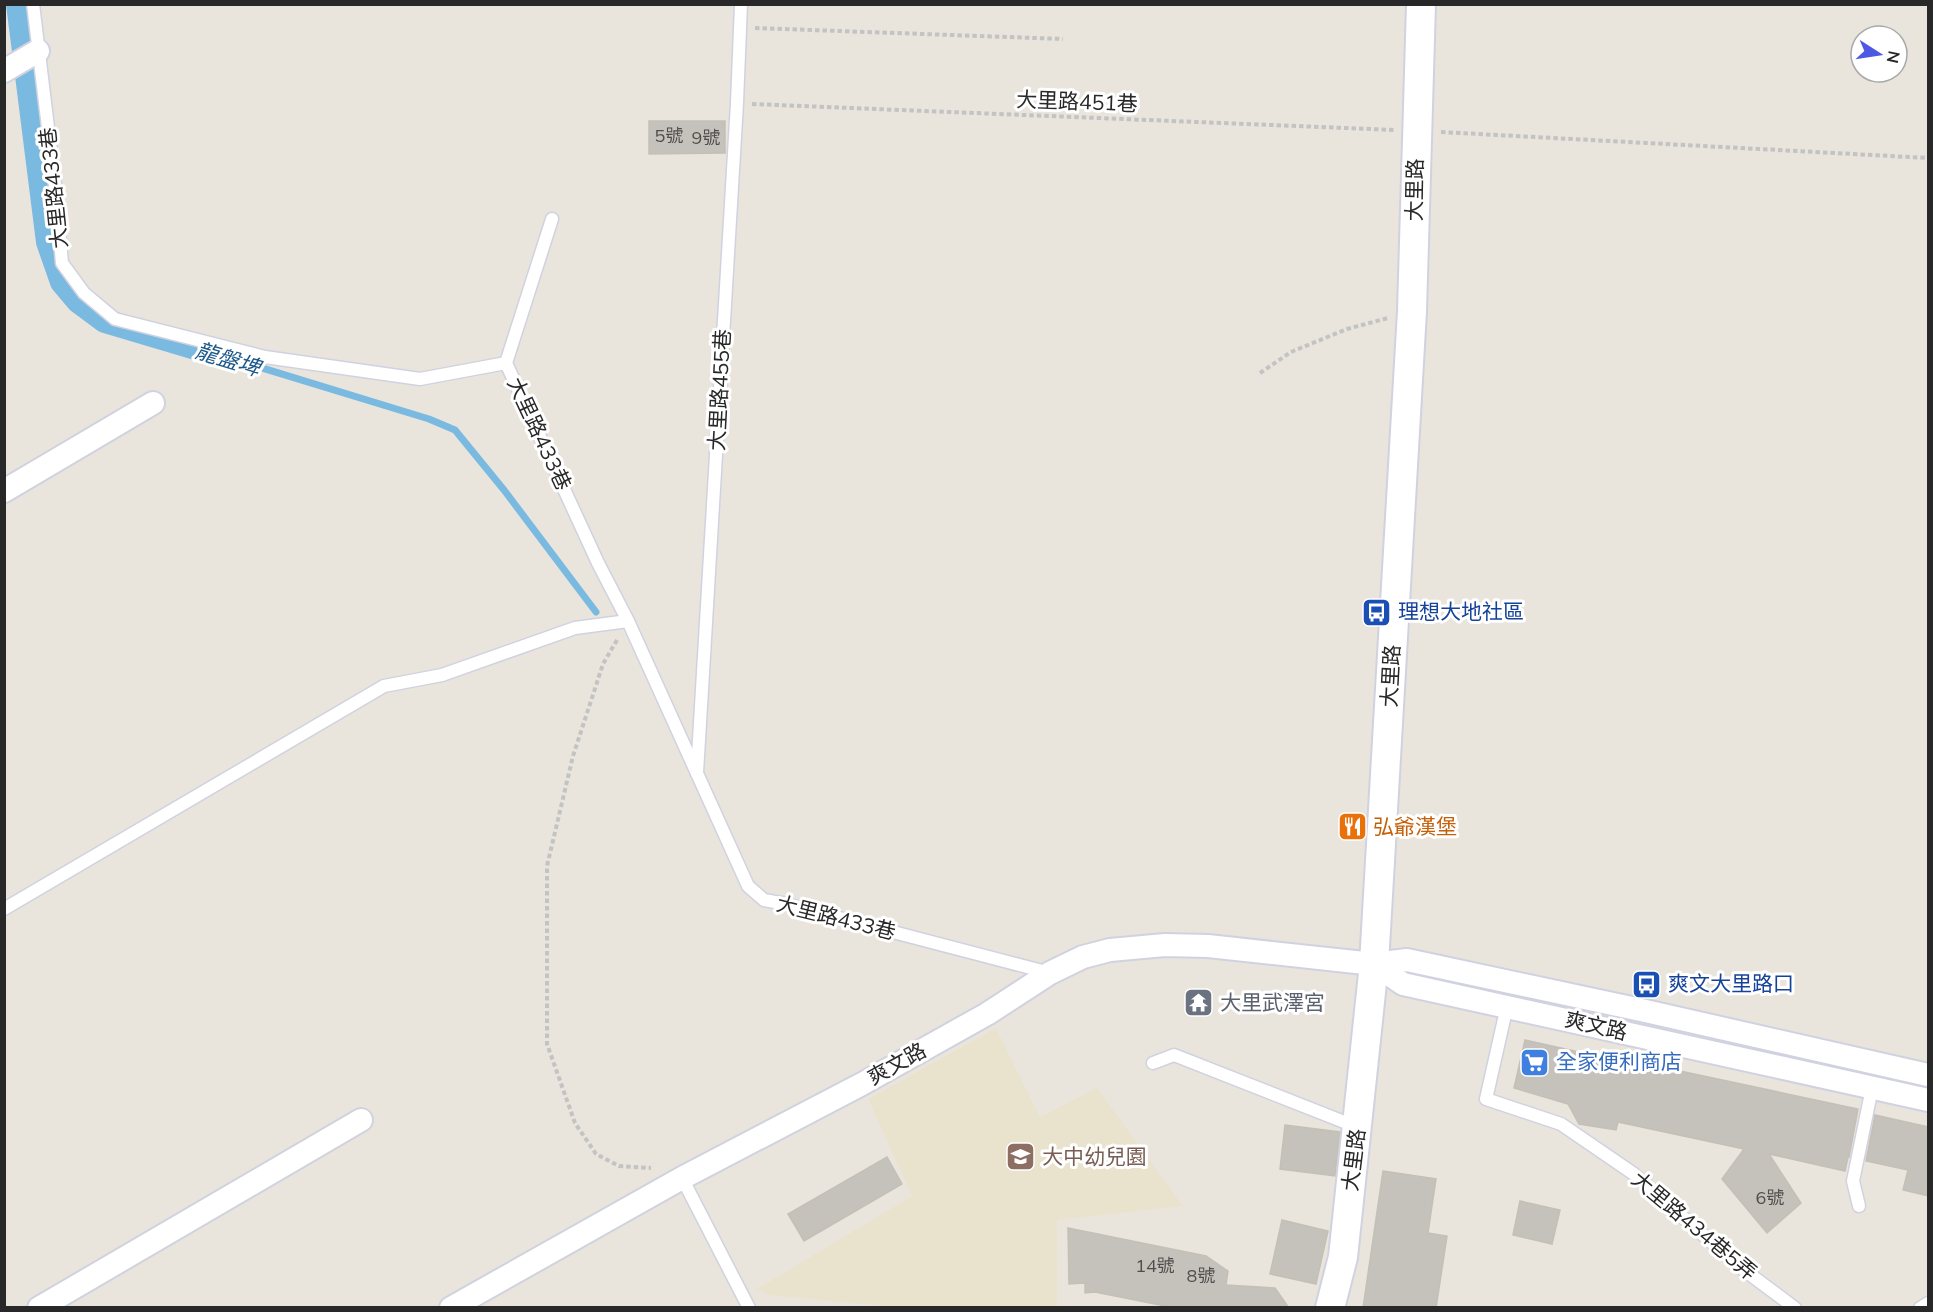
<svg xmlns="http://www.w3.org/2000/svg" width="1933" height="1312" viewBox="0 0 1933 1312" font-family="Mulish,'Noto Sans TC',sans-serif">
  <rect width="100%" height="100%" fill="#e9e5dc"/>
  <polygon fill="#e9e3cd" points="996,1028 1040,1117 1097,1088 1183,1206 1057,1220 1057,1307 895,1307 769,1295 757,1289 912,1196 868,1099"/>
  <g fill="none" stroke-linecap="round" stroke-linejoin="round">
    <polyline stroke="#7abae0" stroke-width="7" points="236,360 429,419 455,430 504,490 596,612"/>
    <polyline stroke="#7abae0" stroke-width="24" points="18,4 48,242 62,282 78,301 105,321 236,360"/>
  </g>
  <g fill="#c5c1bb" stroke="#c4c0b6" stroke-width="1.5">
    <polygon points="649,121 725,121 725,153 649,154"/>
    <polygon points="1525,1040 1633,1064 1633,1061 1858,1109 1849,1157 1848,1157 1845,1171 1769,1154 1801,1203 1767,1233 1722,1179 1744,1149 1618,1122 1616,1130 1579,1124 1568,1104 1514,1088"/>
    <polygon points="1875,1115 1929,1127 1929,1196 1903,1190 1908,1170 1866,1161"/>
    <polygon points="1285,1125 1340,1132 1335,1176 1280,1169"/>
    <polygon points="887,1157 902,1184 804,1241 788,1214"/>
    <polygon points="1383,1171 1436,1179 1428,1233 1447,1236 1436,1308 1363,1308"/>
    <polygon points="1520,1201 1560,1210 1552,1244 1513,1235"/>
    <polygon points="1282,1220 1328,1231 1316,1284 1270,1274"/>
    <polygon points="1068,1228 1206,1256 1228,1271 1226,1285 1275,1288 1289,1308 1175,1308 1095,1292 1085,1293 1085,1283 1069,1284"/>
  </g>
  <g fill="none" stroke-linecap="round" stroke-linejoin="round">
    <defs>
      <g id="service">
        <polyline points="33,4 55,185 62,263 84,293 115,319 265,357 420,379 506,363 598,563 628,621 748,886 764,900 786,904 1050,973"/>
        <polyline points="506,363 552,219"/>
        <polyline points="697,773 737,103 741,4"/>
        <polyline points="4,909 384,686 442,675 575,628 628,621"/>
        <polyline points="1507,1006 1486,1099 1561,1124 1634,1174 1736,1264 1795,1308"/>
        <polyline points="1153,1063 1174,1055 1357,1127"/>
        <polyline points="682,1178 749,1308"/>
        <polyline points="1859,1206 1853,1181 1872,1088"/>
        <polyline points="1920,1308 1928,1303"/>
      </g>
      <g id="minor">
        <polyline points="4,71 38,51"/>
        <polyline points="4,491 153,403"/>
        <polyline points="1374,964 1403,984 1928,1100"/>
        <polyline points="39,1308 361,1120"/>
        <polyline points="451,1308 682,1178 862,1084 987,1014 1050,973 1083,957 1110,950 1165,945 1208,946 1374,964 1407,960 1641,1010 1928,1075"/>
      </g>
      <polyline id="tertiary" points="1330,1308 1343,1257 1374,964 1412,311 1421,4"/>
    </defs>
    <use href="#service" stroke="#d1d2e0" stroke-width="15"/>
    <use href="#minor" stroke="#d1d2e0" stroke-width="26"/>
    <use href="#tertiary" stroke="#d1d2e0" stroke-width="32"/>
    <g stroke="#c3c3c3" stroke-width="4" stroke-dasharray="4.5 3" stroke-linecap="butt">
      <polyline points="755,28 1063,39"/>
      <polyline points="752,104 1395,130"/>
      <polyline points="1441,132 1928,158"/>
      <polyline points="1260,373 1291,352 1347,329 1388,318"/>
      <polyline points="617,640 603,664 573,756 547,866 547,1044 575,1123 596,1154 619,1166 651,1168"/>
    </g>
    <use href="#service" stroke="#fff" stroke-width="12"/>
    <use href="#minor" stroke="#fff" stroke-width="22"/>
    <use href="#tertiary" stroke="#fff" stroke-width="28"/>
  </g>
  <defs>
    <symbol id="bus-square" viewBox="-11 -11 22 22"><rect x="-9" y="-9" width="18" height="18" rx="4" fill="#1a4fb4" stroke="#fff"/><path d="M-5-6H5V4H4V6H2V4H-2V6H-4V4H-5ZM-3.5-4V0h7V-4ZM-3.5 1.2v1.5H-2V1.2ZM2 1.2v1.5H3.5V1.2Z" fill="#fff"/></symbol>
    <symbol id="restaurant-square" viewBox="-11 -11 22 22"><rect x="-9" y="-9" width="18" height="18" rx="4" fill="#e8710a" stroke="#fff"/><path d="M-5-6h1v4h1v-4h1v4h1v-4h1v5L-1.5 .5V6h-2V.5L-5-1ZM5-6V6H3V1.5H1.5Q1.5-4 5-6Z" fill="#fff"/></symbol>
    <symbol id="temple-square" viewBox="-11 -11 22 22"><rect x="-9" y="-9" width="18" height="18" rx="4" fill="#6b7280" stroke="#fff"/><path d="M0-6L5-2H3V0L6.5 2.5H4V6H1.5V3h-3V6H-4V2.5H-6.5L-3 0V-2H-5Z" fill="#fff"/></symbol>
    <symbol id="supermarket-square" viewBox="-11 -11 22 22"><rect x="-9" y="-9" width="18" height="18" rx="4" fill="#3f7fe0" stroke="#fff"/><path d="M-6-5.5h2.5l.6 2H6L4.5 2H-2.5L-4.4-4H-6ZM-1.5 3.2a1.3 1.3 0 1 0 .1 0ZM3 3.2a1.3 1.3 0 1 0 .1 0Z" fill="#fff"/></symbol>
    <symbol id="school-square" viewBox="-11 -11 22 22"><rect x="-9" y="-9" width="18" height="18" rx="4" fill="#8d6e63" stroke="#fff"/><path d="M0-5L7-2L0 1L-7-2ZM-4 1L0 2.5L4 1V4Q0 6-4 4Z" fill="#fff"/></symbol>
  </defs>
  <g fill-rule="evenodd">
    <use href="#bus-square" x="1360" y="596" width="33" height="33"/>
    <use href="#restaurant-square" x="1336" y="810" width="33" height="33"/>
    <use href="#bus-square" x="1630" y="968" width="33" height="33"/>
    <use href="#temple-square" x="1182" y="986" width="33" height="33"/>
    <use href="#supermarket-square" x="1518" y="1046" width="33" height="33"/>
    <use href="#school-square" x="1004" y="1140" width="33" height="33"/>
  </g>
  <g text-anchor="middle" stroke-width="6" stroke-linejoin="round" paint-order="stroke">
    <g font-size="18" fill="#4f4e4d">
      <text x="669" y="142">5號</text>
      <text x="706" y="144">9號</text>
      <text x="1770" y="1204">6號</text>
      <text x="1155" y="1272">14號</text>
      <text x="1201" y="1282">8號</text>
    </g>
    <g font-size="21" fill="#282828" stroke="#fff">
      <text transform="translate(1077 102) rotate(2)" y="7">大里路451巷</text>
      <text transform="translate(54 188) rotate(-96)" y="7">大里路433巷</text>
      <text transform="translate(1415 190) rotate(-89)" y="7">大里路</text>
      <text transform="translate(720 390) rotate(-87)" y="7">大里路455巷</text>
      <text transform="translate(539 434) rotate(65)" y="7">大里路433巷</text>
      <text transform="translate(1391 676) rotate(-87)" y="7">大里路</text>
      <text transform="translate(836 918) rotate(14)" y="7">大里路433巷</text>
      <text transform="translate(1596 1026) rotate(13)" y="7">爽文路</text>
      <text transform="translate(897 1064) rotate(-29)" y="7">爽文路</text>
      <text transform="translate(1354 1160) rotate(-83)" y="7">大里路</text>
      <text transform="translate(1694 1226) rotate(40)" y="7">大里路434巷5弄</text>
    </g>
    <g font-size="21" fill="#164399" stroke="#fff" text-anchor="start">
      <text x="1398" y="619">理想大地社區</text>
      <text x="1668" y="991">爽文大里路口</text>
    </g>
    <g font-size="21" fill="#c56008" stroke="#fff" text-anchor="start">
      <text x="1373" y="834">弘爺漢堡</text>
    </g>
    <g font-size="21" fill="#5b616d" stroke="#fff" text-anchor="start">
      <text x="1220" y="1010">大里武澤宮</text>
    </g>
    <g font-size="21" fill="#366cbe" stroke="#fff" text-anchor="start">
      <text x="1556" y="1069">全家便利商店</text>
    </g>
    <g font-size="21" fill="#785e54" stroke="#fff" text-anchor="start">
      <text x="1042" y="1164">大中幼兒園</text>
    </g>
    <g font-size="22" font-style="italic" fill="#1c5889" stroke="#fff">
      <text transform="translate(228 359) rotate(17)" y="8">龍盤埤</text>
    </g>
  </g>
  <rect width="1933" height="1312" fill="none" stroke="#282828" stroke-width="12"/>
  <g transform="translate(1879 54) rotate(102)"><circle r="28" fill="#ffffff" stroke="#a9a9a9" stroke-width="1.5"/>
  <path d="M0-4.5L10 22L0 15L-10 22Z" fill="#4d59e5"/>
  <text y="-9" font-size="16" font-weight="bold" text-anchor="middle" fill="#282828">N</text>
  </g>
</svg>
